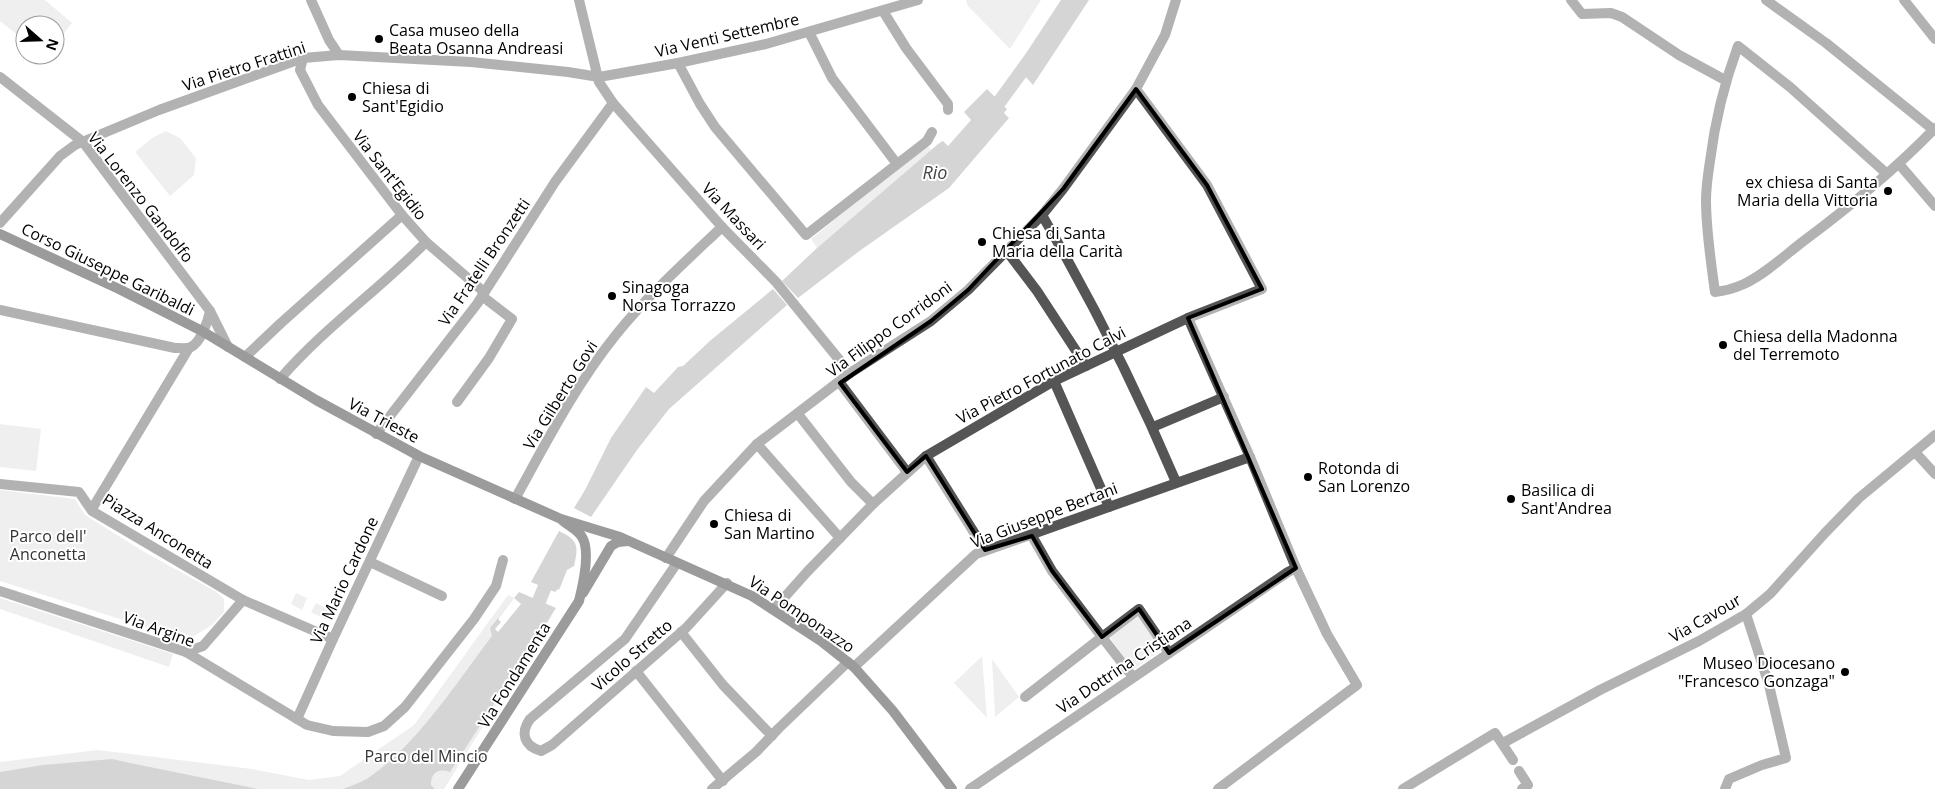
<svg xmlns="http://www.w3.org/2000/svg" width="1935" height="789" viewBox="0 0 1935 789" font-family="'Open Sans',sans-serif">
  <rect width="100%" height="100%" fill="#fff"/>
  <g fill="#dcdcdc">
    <polygon points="0,0 45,0 72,23 55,45 55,25 25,25 25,41 0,21"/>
    <polygon points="966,0 1041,0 1010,49 967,5"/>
    <polygon points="166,131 180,138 196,158 194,175 170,196 135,152 152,138"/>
    <polygon points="927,144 931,150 817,248 811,239"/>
    <polygon points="0,424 41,429 36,471 0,467"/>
    <polygon points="0,490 75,499 85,515 146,553 215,591 224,599 224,612 212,625 194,636 177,637 0,581"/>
    <polygon points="296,593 307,598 302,610 291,604"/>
    <polygon points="508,595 552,616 444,789 0,789 0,762 98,750 252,769 309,780 340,776 414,725"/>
    <polygon points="0,598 173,654 169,667 0,609"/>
    <polygon points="316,603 330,610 325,619 311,612"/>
    <polygon points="1138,617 1161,650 1133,670 1109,636"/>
    <polygon points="982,656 987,718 954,683"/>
    <polygon points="992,659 1019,697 995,717"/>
  </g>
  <g fill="#a3a3a3">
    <polygon points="1061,0 1089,0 1033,85 1017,67"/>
    <polygon points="987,89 1007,109 1004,113 1009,118 949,188 858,252 798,298 782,281 817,248 938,144 943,141 948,146 971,120 964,112"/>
    <polygon points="773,289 787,305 669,409 637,450 591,517 574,508 585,490 611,438 646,387 654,393 678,367 683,366 711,340"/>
    <path d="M559,531c19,9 20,15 15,35l-7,4 -8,20 -1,-1 -3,3 -24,-10z"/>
    <path d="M519,592l37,16 -106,164c-11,-4 -19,0 -19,13l4,4h-92c10,-4 20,-7 28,-13 47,-33 86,-94 121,-140l-2,-8z"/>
    <polygon points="112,759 130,763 258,789 0,789 0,772 43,765"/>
  </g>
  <polygon fill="#fff" points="514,598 521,604 498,632 495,629 501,622 498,619"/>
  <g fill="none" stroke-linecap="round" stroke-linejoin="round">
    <g stroke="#a3a3a3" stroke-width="14">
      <polyline points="987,115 1000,101 1032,57"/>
      <polyline points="539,601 551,572"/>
    </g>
    <g stroke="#555" stroke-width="10">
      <polyline points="311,0 329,40 339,55"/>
      <polyline points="579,0 599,82 613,103 722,227 776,282 850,373"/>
      <polyline points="1571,0 1582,14 1611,13 1622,17 1679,55 1725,80"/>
      <polyline points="1766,0 1826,43 1935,131"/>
      <polyline points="1904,0 1935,39"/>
      <polyline points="883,11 906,48 948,104 948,110"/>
      <polyline points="809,32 832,78 897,164"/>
      <polyline points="303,58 300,70 318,105 402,215 426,242 484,292"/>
      <polyline points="678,63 700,104 715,127 806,235 927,141 932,132"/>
      <path d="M0,77l83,65 127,169c-2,10 -9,31 -19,36 -4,2 -11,1 -16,1l-175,-38"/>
      <polyline points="1899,164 1935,206"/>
      <path d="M1886,173l-96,-86 -52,-41c-14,38 -23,75 -28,115 -2,13 -4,26 -4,39 0,31 5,62 9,92 10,-1 20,-4 29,-8 21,-10 39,-27 57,-41 47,-35 93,-72 134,-115"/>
      <path d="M1042,215c50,86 95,175 134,267"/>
      <polyline points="1006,250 1037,291 1086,366"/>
      <polyline points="210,311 228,347"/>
      <polyline points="1188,318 1250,457 1296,568 1327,634 1357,685 1218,789"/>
      <polyline points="245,357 281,323 402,215"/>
      <path d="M280,379c44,-51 99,-89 146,-137"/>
      <polyline points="1054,381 1109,507"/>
      <polyline points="840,383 907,472"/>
      <polyline points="457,402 489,358 512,319 482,296"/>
      <polyline points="798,414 851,482 873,504"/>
      <polyline points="1153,427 1224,397"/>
      <polyline points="376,434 477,304 555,182 613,103"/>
      <polyline points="757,444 840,538"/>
      <polyline points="1915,452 1935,474"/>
      <polyline points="926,456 985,550"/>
      <polyline points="0,484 79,492 92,511 243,600 333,639"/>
      <path d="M515,499c31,-56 60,-113 100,-163 32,-40 70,-74 107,-109"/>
      <polyline points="92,509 189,348"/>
      <polyline points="666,558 704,501 757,444 850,373 931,321 968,290 1042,215 1063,189 1136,89 1165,35 1176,0"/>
      <polyline points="370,562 442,596"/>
      <path d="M677,563l-52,76 -95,80c-10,14 -6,27 11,32l11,-6 134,-117 41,-45"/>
      <polyline points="0,591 186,652 307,725 333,731 368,732 384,726 405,707 474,619 496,586 503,560"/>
      <polyline points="774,609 807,572 873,504 926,456 1054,381 1188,318 1262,289 1207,185 1136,89"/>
      <polyline points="681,632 723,685 772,736"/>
      <polyline points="186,652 203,646 243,600"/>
      <polyline points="854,667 976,554 1250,457"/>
      <polyline points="636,671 723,781"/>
      <polyline points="1133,677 1102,637 1139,609 1169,653"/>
      <polyline points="1025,697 1102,637 1052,571 1032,536"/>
      <polyline points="297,719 333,639 419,456"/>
      <polyline points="1503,743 1600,690 1699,641 1746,614 1770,594 1825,533 1859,498 1935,435"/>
      <polyline points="1519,771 1528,785 1522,789"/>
      <polyline points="712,789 756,752 779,728 848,662"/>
      <polyline points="970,789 1288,572 1296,568"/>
      <polyline points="1403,789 1495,733 1513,760"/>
      <polyline points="1725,789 1729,779 1762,765 1786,758 1769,685 1746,614"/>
    </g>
    <polyline stroke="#555" stroke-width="10" points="0,223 60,156 75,145 159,110 303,58 339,55 471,62 568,72 599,77 678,63 766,44 918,0"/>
    <g stroke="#222" stroke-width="10">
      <polyline points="0,234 119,289 202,331 316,400 419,456 561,519 620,537 752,596 821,641 854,667 893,711 952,789"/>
      <polyline points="583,593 611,546 618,542 628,541"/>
      <path d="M458,789l121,-188c4,-16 12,-50 3,-64 -4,-7 -13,-11 -19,-16"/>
    </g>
  </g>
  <path d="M0 0H1935V789H0ZM1136,89l71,96 55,104 -74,29 108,250 -127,85 -30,-44 -37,28 -50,-66 -20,-35 -47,14 -59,-94 -19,16 -67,-89 91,-62 37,-31 95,-101z" fill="#fff" fill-opacity=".55" fill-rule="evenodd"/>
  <path fill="none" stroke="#000" stroke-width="4" stroke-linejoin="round" d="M1136,89l71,96 55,104 -74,29 108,250 -127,85 -30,-44 -37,28 -50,-66 -20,-35 -47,14 -59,-94 -19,16 -67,-89 91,-62 37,-31 95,-101z"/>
  <g fill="#000" stroke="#fff" stroke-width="2">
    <circle cx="379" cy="39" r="5"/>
    <circle cx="352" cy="97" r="5"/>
    <circle cx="1888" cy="191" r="5"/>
    <circle cx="982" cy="242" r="5"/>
    <circle cx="612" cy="296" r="5"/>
    <circle cx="1723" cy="345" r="5"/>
    <circle cx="1308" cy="477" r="5"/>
    <circle cx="1511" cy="499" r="5"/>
    <circle cx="714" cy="524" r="5"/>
    <circle cx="1845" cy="672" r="5"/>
  </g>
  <g text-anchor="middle" stroke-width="4" stroke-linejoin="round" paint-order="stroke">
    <g font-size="16" fill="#000" stroke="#fff" text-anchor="start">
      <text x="389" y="36">Casa museo della<tspan x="389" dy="18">Beata Osanna Andreasi</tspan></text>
      <text x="362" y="94">Chiesa di<tspan x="362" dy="18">Sant'Egidio</tspan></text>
      <text x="1878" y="188" text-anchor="end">ex chiesa di Santa<tspan x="1878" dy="18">Maria della Vittoria</tspan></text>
      <text x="992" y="239">Chiesa di Santa<tspan x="992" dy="18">Maria della Carità</tspan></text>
      <text x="622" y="293">Sinagoga<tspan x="622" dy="18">Norsa Torrazzo</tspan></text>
      <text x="1733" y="342">Chiesa della Madonna<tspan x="1733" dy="18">del Terremoto</tspan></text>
      <text x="1318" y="474">Rotonda di<tspan x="1318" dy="18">San Lorenzo</tspan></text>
      <text x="1521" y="496">Basilica di<tspan x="1521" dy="18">Sant'Andrea</tspan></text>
      <text x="724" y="521">Chiesa di<tspan x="724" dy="18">San Martino</tspan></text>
      <text x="1835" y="669" text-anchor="end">Museo Diocesano<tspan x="1835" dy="18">"Francesco Gonzaga"</tspan></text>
    </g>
    <g font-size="16" fill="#000" stroke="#fff">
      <text transform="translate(727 35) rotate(-13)" y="6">Via Venti Settembre</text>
      <text transform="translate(244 66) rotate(-18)" y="6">Via Pietro Frattini</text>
      <text transform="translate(390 175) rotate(52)" y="6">Via Sant'Egidio</text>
      <text transform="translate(141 197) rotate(52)" y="6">Via Lorenzo Gandolfo</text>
      <text transform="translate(734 216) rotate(47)" y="6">Via Massari</text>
      <text transform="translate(484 262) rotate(-56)" y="6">Via Fratelli Bronzetti</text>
      <text transform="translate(108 269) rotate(26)" y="6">Corso Giuseppe Garibaldi</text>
      <text transform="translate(889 329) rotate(-36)" y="6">Via Filippo Corridoni</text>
      <text transform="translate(1041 375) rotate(-28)" y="6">Via Pietro Fortunato Calvi</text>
      <text transform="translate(560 395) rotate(-58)" y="6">Via Gilberto Govi</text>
      <text transform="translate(384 420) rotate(28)" y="6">Via Trieste</text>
      <text transform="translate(1044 515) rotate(-21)" y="6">Via Giuseppe Bertani</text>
      <text transform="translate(158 531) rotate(32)" y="6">Piazza Anconetta</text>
      <text transform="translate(344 580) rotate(-65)" y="6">Via Mario Cardone</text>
      <text transform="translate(802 614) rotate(34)" y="6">Via Pomponazzo</text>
      <text transform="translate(1705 618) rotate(-30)" y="6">Via Cavour</text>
      <text transform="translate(159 629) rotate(20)" y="6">Via Argine</text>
      <text transform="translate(632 655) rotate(-41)" y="6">Vicolo Stretto</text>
      <text transform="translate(1124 665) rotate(-34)" y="6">Via Dottrina Cristiana</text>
      <text transform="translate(514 675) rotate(-58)" y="6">Via Fondamenta</text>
    </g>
    <g font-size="16" fill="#333" stroke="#fff">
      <text x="48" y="542">Parco dell'<tspan x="48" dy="18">Anconetta</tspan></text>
      <text x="426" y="762">Parco del Mincio</text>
    </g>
    <g font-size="18" font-style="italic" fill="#444" stroke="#fff">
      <text x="935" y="179">Rio</text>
    </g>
  </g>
  <g transform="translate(40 40) rotate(110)"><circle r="24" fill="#ffffff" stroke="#999999"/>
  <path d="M0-4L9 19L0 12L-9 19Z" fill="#000000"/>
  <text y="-8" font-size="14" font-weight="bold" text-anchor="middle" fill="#000000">N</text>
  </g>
</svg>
